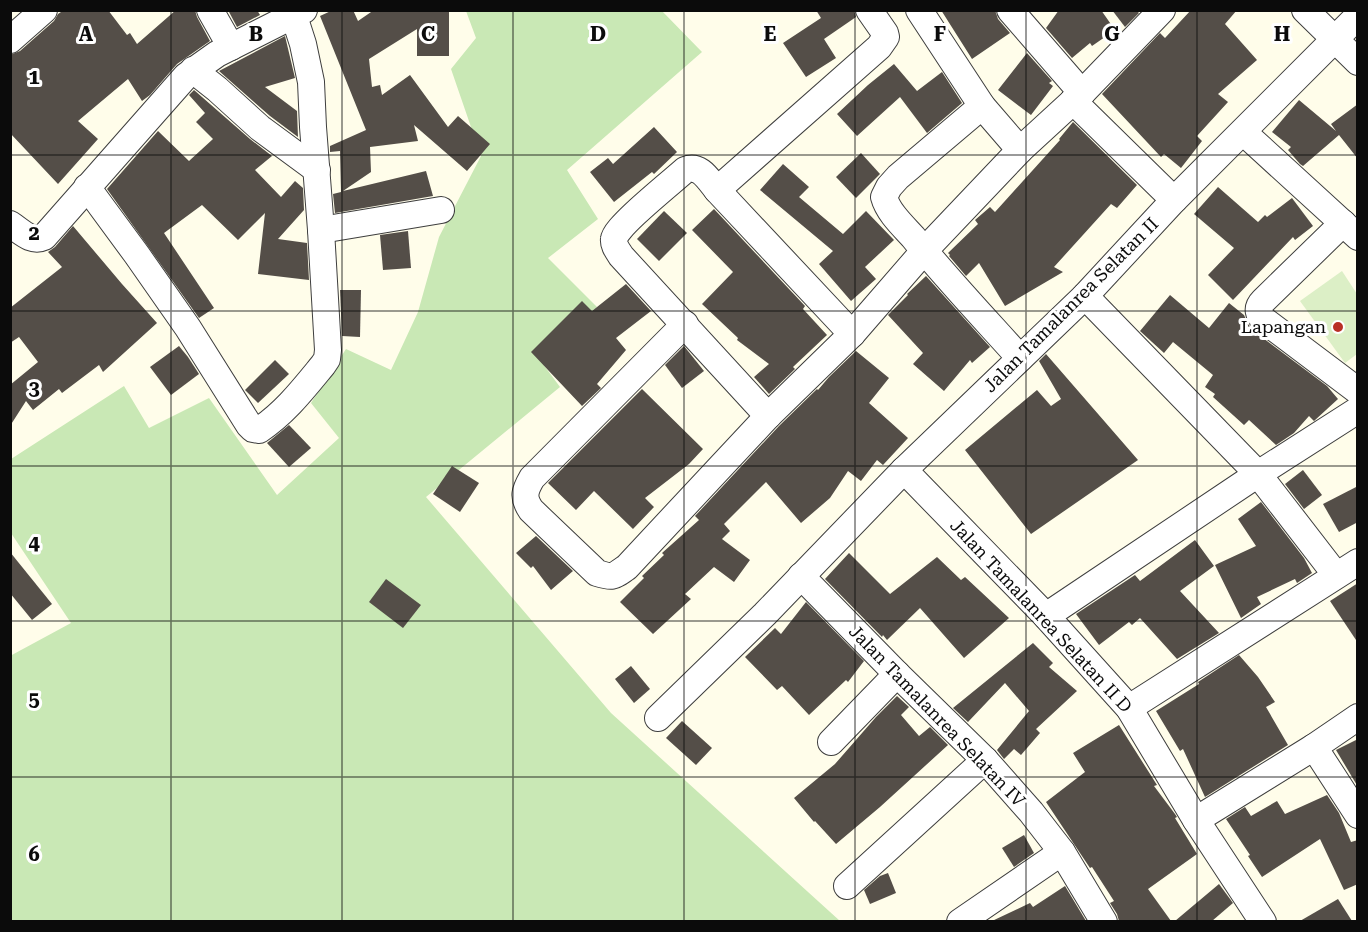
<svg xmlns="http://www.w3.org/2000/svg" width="1368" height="932" viewBox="0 0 1368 932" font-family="'Roboto Serif',serif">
  <rect width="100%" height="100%" fill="#fffdea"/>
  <polygon fill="#c9e8b5" points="466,11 662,11 702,52 567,170 598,219 548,258 597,307 537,356 560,387 426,497 611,713 840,921 11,921 10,656 71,623 11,533 11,459 124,386 149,428 209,398 277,495 339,438 311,403 346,349 391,370 418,312 439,237 481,156 451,69 476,38"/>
  <polygon fill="#dcefc6" points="1342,271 1357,294 1357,354 1345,363 1300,301"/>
  <g fill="#544e48">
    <polygon points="64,10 108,10 127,35 130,33 137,44 176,10 195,10 197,17 210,41 177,64 150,95 142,101 128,79 78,121 98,139 58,184 10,133 10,55 20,51 54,21 58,14"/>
    <polygon points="228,10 257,10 260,15 237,27"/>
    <polygon points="333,10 353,10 358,21 374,10 449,10 449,56 417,56 417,29 369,59 372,87 380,85 382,95 410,75 448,127 458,116 490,144 467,171 414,125 418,141 370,147 371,172 343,191 426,171 433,196 335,213 333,194 341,192 340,151 330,152 330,146 366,130 320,16"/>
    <polygon points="816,10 854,10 856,17 824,39 836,58 806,77 783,43 821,18"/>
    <polygon points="941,10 995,10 998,19 1010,33 972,59"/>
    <polygon points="1059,10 1101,10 1115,30 1092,46 1090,43 1072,58 1046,28"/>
    <polygon points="1112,10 1136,10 1139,13 1125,27"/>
    <polygon points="1191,10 1237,10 1225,24 1257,60 1218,94 1228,102 1197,136 1202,141 1181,168 1164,154 1161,157 1102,94 1160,33 1165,38"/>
    <polygon points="285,36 295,78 265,87 297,111 298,137 270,116 219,71"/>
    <polygon points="1027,53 1052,81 1049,83 1053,86 1031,115 998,90"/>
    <polygon points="894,64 917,91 942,72 962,103 927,133 900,97 857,136 837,114 868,85"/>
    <polygon points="194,90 250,139 272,156 255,170 281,197 295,181 303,188 304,210 278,239 307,243 309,280 258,274 265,213 238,240 202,205 164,233 214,308 199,318 107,189 158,131 189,161 213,139 196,122 205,113 189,95"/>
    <polygon points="1299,100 1336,131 1331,124 1358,104 1358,159 1339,135 1303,166 1300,164 1288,150 1291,147 1272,132"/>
    <polygon points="1073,122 1137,185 1117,208 1111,204 1054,267 1063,272 1005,306 979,263 966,276 949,256 950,255 948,253 978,224 975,220 990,207 995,212 1060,140 1059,139"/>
    <polygon points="654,127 677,152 654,174 652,172 614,202 590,172 608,158 613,164"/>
    <polygon points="861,153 880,174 856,198 836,177"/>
    <polygon points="783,164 809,187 799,197 843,234 866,211 894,240 865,267 876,279 851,301 819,264 833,251 760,190"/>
    <polygon points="1218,187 1258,222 1265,215 1267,217 1292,198 1313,226 1295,240 1293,237 1233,300 1208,275 1234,248 1194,214"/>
    <polygon points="714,209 805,306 803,309 827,335 793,367 795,369 769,394 754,377 769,364 737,340 738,338 702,304 733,272 692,230"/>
    <polygon points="664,211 687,233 659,261 637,239"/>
    <polygon points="73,226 122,284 157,323 103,372 99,365 62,393 59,389 33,410 26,401 10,426 10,385 38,362 19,337 10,343 10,308 62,267 48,252 55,247"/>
    <polygon points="408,231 411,268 383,270 380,235"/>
    <polygon points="926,276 990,347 972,363 970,360 944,391 913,364 923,353 888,315 908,295 907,294"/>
    <polygon points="626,284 651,311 616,338 626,350 597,384 601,388 582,406 531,352 582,301 592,311"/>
    <polygon points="340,290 361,290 360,337 342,336"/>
    <polygon points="1170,295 1209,328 1229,303 1244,315 1248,324 1255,332 1327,386 1338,399 1314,421 1309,416 1294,433 1276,445 1249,420 1244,425 1213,397 1215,394 1205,387 1213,375 1173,342 1164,353 1140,331"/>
    <polygon points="179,346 188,357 199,374 171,395 150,367"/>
    <polygon points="684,346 704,371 682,388 665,365"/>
    <polygon points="856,351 889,378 869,403 908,438 883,465 877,460 861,481 848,471 830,498 801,523 766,482 724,524 730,531 722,539 750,560 734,582 714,567 685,594 691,599 653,634 620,602 644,578 642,576 664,555 662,553 699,520 695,516 779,426 817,389 818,390 829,377"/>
    <polygon points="1046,354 1138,460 1031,534 965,450 1037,390 1051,406 1061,399 1039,361"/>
    <polygon points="275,360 289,374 258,403 245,390"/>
    <polygon points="642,389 703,449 689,464 645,498 654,507 633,529 594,491 576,510 548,483"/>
    <polygon points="289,425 311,448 289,467 267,443"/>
    <polygon points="452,466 479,483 460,512 433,494"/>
    <polygon points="1303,470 1322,495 1304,509 1285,484"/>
    <polygon points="1358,486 1358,522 1339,532 1323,504"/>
    <polygon points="1261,502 1304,558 1312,573 1297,583 1295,579 1257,597 1261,604 1241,618 1215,565 1256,546 1238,519"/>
    <polygon points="536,536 573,571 551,590 533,566 531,568 516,553"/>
    <polygon points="1195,540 1214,566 1180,591 1219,633 1177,659 1140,618 1132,625 1129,622 1099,645 1076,614 1135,575 1140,581"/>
    <polygon points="10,552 52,604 32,620 10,593"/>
    <polygon points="849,553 890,594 937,557 961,580 965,577 1009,618 964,658 920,608 887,640 883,635 882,637 825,579"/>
    <polygon points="386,579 421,605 403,628 369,602"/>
    <polygon points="1358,583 1358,643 1330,601"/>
    <polygon points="806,602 864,661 848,682 846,680 809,715 782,686 777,690 745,657 775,628 781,634"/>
    <polygon points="1033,643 1053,663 1049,667 1077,691 1036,729 1040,733 1021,755 1014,749 1004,759 997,750 1029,711 1005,683 968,722 953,708"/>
    <polygon points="1239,655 1258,677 1275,702 1266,707 1288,745 1205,797 1183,749 1180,751 1156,711 1199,684 1198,682"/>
    <polygon points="631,666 650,689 634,703 615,679"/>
    <polygon points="897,696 909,707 901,715 919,736 930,727 948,745 880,807 836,844 815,821 814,822 794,798 835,764 876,717"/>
    <polygon points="682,721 712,748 696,765 666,738"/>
    <polygon points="1119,725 1157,785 1154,786 1175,814 1177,817 1175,818 1197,854 1148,889 1171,921 1119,921 1117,914 1110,903 1114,901 1092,867 1090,868 1046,802 1085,772 1073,753"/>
    <polygon points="1358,739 1358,787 1336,750"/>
    <polygon points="1327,795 1339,813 1351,842 1358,840 1358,884 1344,890 1320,839 1262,877 1248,856 1250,855 1226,819 1245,807 1251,816 1277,801 1285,814"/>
    <polygon points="1024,835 1034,853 1014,867 1002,848"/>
    <polygon points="888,873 896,893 870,904 864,890 880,876"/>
    <polygon points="1219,884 1233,903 1212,921 1175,921"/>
    <polygon points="1065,886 1086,921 992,921 1030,903 1033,907"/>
    <polygon points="1338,899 1352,921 1300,921"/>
  </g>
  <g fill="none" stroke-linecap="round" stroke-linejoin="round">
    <defs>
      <g id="street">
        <polyline points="210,10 231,47"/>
        <polyline points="919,10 982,106 1020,150"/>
        <polyline points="1010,10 1082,93"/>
        <polyline points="1305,10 1358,62"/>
        <polyline points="10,40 44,10"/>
        <polyline points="193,70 217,89 260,128 317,170"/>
        <polyline points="1073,101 1174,200"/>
        <path d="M982,106l-84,71 -9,10 -5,10c4,15 18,28 29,40 34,42 71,81 107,121"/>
        <polyline points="1243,132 1358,237"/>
        <path d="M87,187l50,68 51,73 61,97 4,4 6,1c26,-17 45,-42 64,-65l4,-6 1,-9 -7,-120 -8,-103 -2,-45 -8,-38 -9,-28"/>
        <polyline points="717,190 879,47 886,37 885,33 869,10"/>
        <path d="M1343,223l-80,78c-7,7 -5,14 2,20l93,70"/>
        <path d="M10,224c11,7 21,19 34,13l142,-161 31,-22 87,-44"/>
        <polyline points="321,230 441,210"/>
        <polyline points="1085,296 1258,474 1336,575"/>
        <path d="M685,324l-153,154c-7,12 -10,19 -1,32l66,63c16,5 16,4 30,-6l141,-151 84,-82 72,-83 96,-101 62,-57 80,-83"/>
        <path d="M768,416l-147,-160c-3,-5 -8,-11 -7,-17 1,-12 59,-58 71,-69 15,-6 23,9 32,20l135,144"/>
        <polyline points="904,470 1046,616 1129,708 1196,820 1263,922"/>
        <polyline points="801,576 897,674 985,760 1031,812 1062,852 1104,922"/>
        <polyline points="1046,616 1258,474 1358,410"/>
        <polyline points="1129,708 1358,562"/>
        <polyline points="658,718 765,614 904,470 1085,296 1174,200 1358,16"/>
        <polyline points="831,742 897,674"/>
        <polyline points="1314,747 1358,815"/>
        <polyline points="1196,820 1314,747 1358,717"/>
        <polyline points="847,886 985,760"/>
        <polyline points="960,922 1062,852"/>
      </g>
    </defs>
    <use href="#street" stroke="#3e3e3e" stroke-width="28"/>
    <use href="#street" stroke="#fff" stroke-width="26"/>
  </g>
  <path fill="none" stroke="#0b0b0b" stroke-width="1.5" stroke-opacity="0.55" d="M171,10v912M342,10v912M513,10v912M684,10v912M855,10v912M1026,10v912M1197,10v912M10,155h1348M10,311h1348M10,466h1348M10,621h1348M10,777h1348"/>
  <circle fill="#b92f26" stroke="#fff" stroke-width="2" cx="1338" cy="327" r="6"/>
  <g text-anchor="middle" stroke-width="6" stroke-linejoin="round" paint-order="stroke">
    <g font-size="18" fill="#0b0b0b" stroke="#fff">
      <text transform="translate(1071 305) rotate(-45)" y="6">Jalan Tamalanrea Selatan II</text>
      <text transform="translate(1041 616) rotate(47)" y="6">Jalan Tamalanrea Selatan II D</text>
      <text transform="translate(937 716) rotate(46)" y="6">Jalan Tamalanrea Selatan IV</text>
    </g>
    <g font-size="18" fill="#0b0b0b" stroke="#fff" text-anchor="end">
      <text x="1326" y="333">Lapangan</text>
    </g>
  </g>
  <g font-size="20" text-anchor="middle" font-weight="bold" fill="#0b0b0b" stroke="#fff" stroke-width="6" stroke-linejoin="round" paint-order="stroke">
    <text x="86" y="41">A</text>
    <text x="256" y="41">B</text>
    <text x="428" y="41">C</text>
    <text x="598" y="41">D</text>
    <text x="770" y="41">E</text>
    <text x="940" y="41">F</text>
    <text x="1112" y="41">G</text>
    <text x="1282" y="41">H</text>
    <text x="34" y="84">1</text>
    <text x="34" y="240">2</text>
    <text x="34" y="395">3</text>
    <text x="34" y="550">4</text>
    <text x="34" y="706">5</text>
    <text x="34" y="861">6</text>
  </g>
  <rect width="1368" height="932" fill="none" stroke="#0b0b0b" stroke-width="24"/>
</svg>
